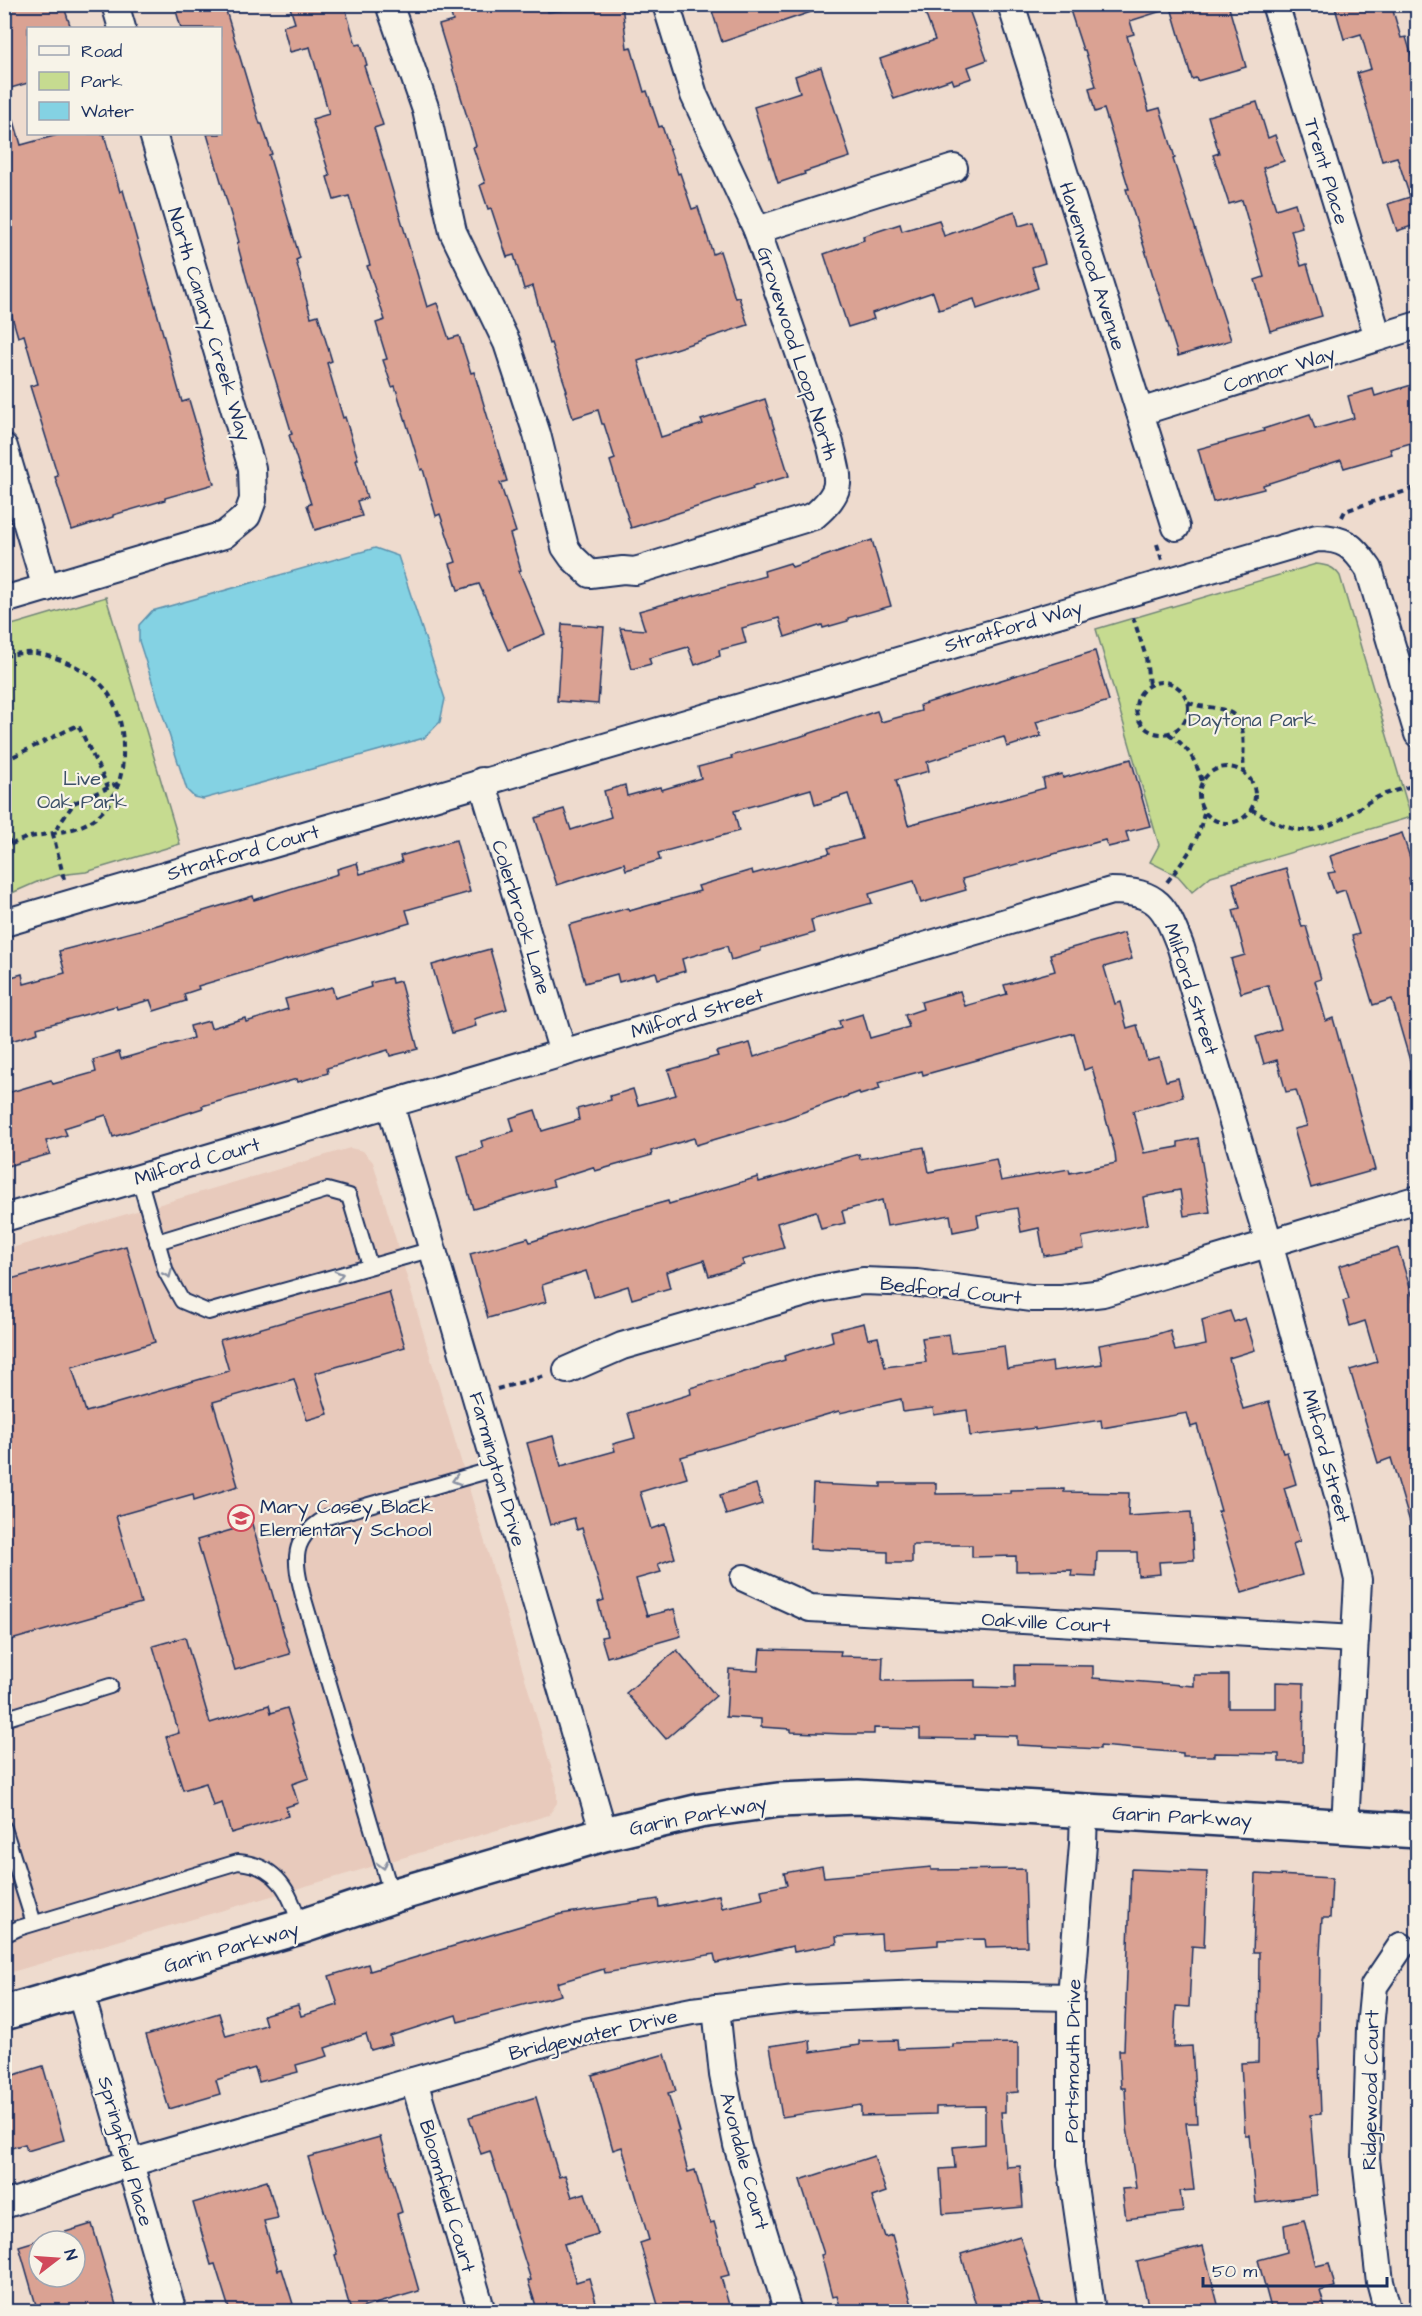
<svg xmlns="http://www.w3.org/2000/svg" width="1422" height="2316" viewBox="0 0 1422 2316" font-family="'Architects Daughter',sans-serif">
  <rect width="100%" height="100%" fill="#eedbce"/>
  <filter id="ink" filterUnits="userSpaceOnUse"><feTurbulence type="fractalNoise" baseFrequency=".0167" numOctaves="2"/><feDisplacementMap in="SourceGraphic" scale="12" xChannelSelector="R" yChannelSelector="G"/><feConvolveMatrix kernelMatrix="1 2 1 2 8 2 1 2 1" color-interpolation-filters="sRGB"/></filter>
  <g filter="url(#ink)">
    <polygon fill="#e8cabc" points="350,1148 363,1151 373,1162 557,1787 557,1803 549,1815 5,1974 5,1250"/>
    <g fill="#c6db90" stroke="#708577" stroke-width="1.5">
      <path d="M1316,564c11,1 18,3 24,12l71,241 -200,59 -19,16 -14,-16 -28,-14 9,-17 -63,-216z"/>
      <polygon points="106,597 180,844 86,872 59,875 37,882 5,896 5,627"/>
    </g>
    <polygon fill="#84d2e3" stroke="#5a91ae" stroke-width="1.5" points="375,548 398,556 445,699 440,722 424,738 203,799 194,797 187,790 139,641 139,625 152,611"/>
    <g fill="#daa293" stroke="#1b2f5e" stroke-width="1.5" fill-rule="evenodd">
      <polygon points="4,4 63,4 71,28 28,28 28,83 4,90"/>
      <polygon points="174,4 224,4 260,124 262,124 272,154 269,155 300,258 296,260 311,317 318,315 332,361 327,363 343,418 345,417 358,459 356,459 367,498 357,501 362,516 315,530 307,505 311,504 289,435 292,434 261,332 237,243 239,242 207,134 220,134 220,28 181,28"/>
      <polygon points="289,4 344,4 356,45 361,44 367,65 364,66 383,125 374,128 427,307 437,303 449,339 459,336 471,373 474,372 507,481 500,483 516,532 510,534 521,570 519,571 545,634 508,650 479,584 458,590 450,564 456,562 440,514 436,516 423,469 421,470 395,386 392,387 383,360 387,359 376,323 385,320 367,266 370,265 349,196 334,200 327,177 330,176 312,119 329,114 310,47 290,52 283,26 295,23"/>
      <polygon points="448,4 547,4 548,12 622,4 627,48 631,47 644,92 647,91 659,127 662,126 678,174 680,173 692,209 698,207 713,254 720,251 735,298 739,297 748,325 638,361 661,437 703,424 701,420 765,399 789,476 752,487 753,489 631,528 610,461 615,459 604,424 602,424 598,410 573,418 565,391 567,391 551,343 549,344 533,286 524,289 514,255 507,257 491,208 488,209 480,185 485,183 473,147 476,146 439,25 453,21"/>
      <polygon points="732,4 822,4 823,8 722,42 712,11"/>
      <polygon points="939,4 967,4 987,60 968,67 972,78 954,84 952,79 894,99 880,59 935,40 924,10"/>
      <polygon points="1068,4 1168,4 1168,9 1130,21 1134,34 1127,36 1149,111 1160,108 1175,158 1173,159 1231,340 1178,356 1126,189 1129,189 1104,109 1095,112 1089,88 1096,86 1085,50 1083,50"/>
      <polygon points="1170,4 1228,4 1246,67 1197,81 1196,78 1192,79"/>
      <polygon points="1334,4 1391,4 1401,38 1406,37 1418,77 1418,224 1397,231 1388,204 1410,197 1397,157 1382,161 1357,73 1371,69 1361,34 1344,39"/>
      <polygon points="821,67 850,157 804,172 805,174 778,183 754,107 800,92 795,76"/>
      <polygon points="1257,102 1268,138 1275,135 1284,161 1263,168 1276,209 1295,203 1302,227 1291,230 1301,266 1307,264 1322,316 1270,331 1255,280 1264,277 1242,200 1229,204 1213,155 1219,153 1208,116"/>
      <polygon points="10,107 21,145 61,134 104,134 120,192 123,190 182,402 189,400 214,484 165,498 165,500 113,515 113,517 72,530 55,477 58,476 30,386 38,384 24,335 18,337 9,306 4,307 4,108"/>
      <polygon points="1015,211 1019,226 1033,222 1045,263 1032,267 1038,288 977,309 974,299 939,310 933,292 872,313 874,319 848,327 824,254 864,240 863,236 900,224 902,231 939,220 944,236"/>
      <polygon points="1418,383 1418,441 1390,449 1392,454 1344,468 1341,460 1263,485 1264,489 1213,502 1198,449 1264,431 1263,429 1310,414 1315,429 1354,418 1348,396 1373,389 1375,396"/>
      <polygon points="872,540 891,606 848,618 848,621 823,628 822,625 785,637 779,618 742,628 746,643 719,650 720,656 695,665 688,647 649,658 651,664 632,669 620,628 645,630 639,611 765,576 764,571 790,563 792,567"/>
      <polygon points="562,624 604,627 598,704 557,701"/>
      <polygon points="1095,651 1109,701 1036,722 1041,736 1007,747 1004,737 952,752 952,754 927,762 929,771 896,780 908,825 1045,788 1043,779 1062,774 1063,778 1131,759 1150,826 1126,832 1129,842 1108,847 1105,840 962,879 966,890 921,903 914,881 869,894 872,903 811,920 814,933 761,948 761,951 731,960 727,946 682,959 685,971 658,979 656,972 619,982 617,974 585,983 569,925 628,908 629,911 700,891 698,886 752,870 753,874 830,853 828,848 862,839 848,794 815,805 811,789 734,811 739,831 658,853 660,860 626,870 624,863 557,885 535,818 564,809 571,830 611,817 604,791 625,785 627,796 660,787 661,790 701,778 698,767 732,758 731,756 799,737 877,711 881,722 921,711 920,705"/>
      <polygon points="1402,833 1416,876 1409,878 1418,906 1418,1067 1412,1068 1392,999 1373,1005 1352,936 1359,934 1345,890 1335,893 1328,873 1335,872 1330,856"/>
      <polygon points="456,840 470,892 406,910 410,923 198,986 199,989 184,994 186,1001 154,1011 150,1000 117,1009 116,1006 37,1028 38,1033 4,1043 4,979 22,974 24,984 65,973 59,951 151,927 253,896 254,900 338,874 337,869 357,863 360,874 402,862 400,856"/>
      <polygon points="1286,868 1302,927 1306,926 1321,979 1315,981 1326,1021 1333,1018 1375,1170 1311,1188 1294,1129 1307,1126 1296,1090 1286,1092 1277,1060 1264,1064 1256,1037 1281,1029 1268,985 1241,993 1231,959 1245,955 1233,910 1240,908 1233,883"/>
      <polygon points="1124,933 1132,959 1104,967 1115,1004 1120,1002 1127,1028 1137,1025 1147,1060 1159,1057 1166,1081 1178,1078 1183,1097 1133,1111 1144,1153 1178,1147 1178,1142 1198,1138 1210,1212 1184,1216 1180,1190 1143,1197 1148,1224 1082,1237 1084,1249 1044,1256 1039,1228 1021,1232 1017,1208 977,1215 979,1227 953,1232 950,1215 887,1226 882,1200 842,1211 845,1223 821,1229 816,1211 777,1223 784,1248 742,1260 744,1265 709,1276 704,1260 666,1272 670,1288 632,1299 628,1286 594,1297 586,1271 542,1285 546,1302 488,1318 470,1254 528,1238 530,1242 599,1220 668,1201 669,1204 758,1177 759,1182 859,1154 860,1159 924,1147 929,1172 996,1159 1001,1181 1069,1169 1070,1173 1116,1163 1115,1153 1092,1067 1084,1070 1074,1033 923,1075 922,1071 878,1083 880,1089 860,1095 859,1092 784,1119 696,1145 694,1138 651,1151 652,1155 595,1171 593,1167 552,1180 554,1186 473,1209 458,1156 483,1148 481,1141 514,1131 510,1118 535,1110 542,1131 579,1120 577,1109 611,1100 610,1096 633,1089 638,1105 676,1095 668,1070 718,1056 716,1052 750,1043 754,1057 841,1028 839,1021 863,1014 870,1038 909,1027 905,1015 923,1009 921,1002 960,991 965,1006 1007,994 1004,985 1055,971 1050,954"/>
      <polygon points="490,949 507,1009 474,1019 476,1026 452,1033 432,965"/>
      <polygon points="391,978 392,983 400,981 418,1049 390,1056 388,1050 327,1068 328,1073 298,1082 297,1079 202,1106 203,1108 113,1137 106,1115 64,1128 67,1135 46,1141 50,1154 4,1167 4,1094 51,1080 53,1084 96,1072 93,1060 119,1052 121,1059 193,1038 190,1026 209,1021 211,1028 245,1018 246,1022 288,1009 285,999 332,987 335,998 371,987 370,983"/>
      <polygon points="126,1246 155,1342 72,1367 86,1412 229,1371 220,1340 389,1292 405,1347 315,1373 328,1414 307,1420 294,1379 213,1402 238,1486 194,1500 193,1494 116,1516 141,1603 4,1642 4,1281"/>
      <polygon points="1398,1248 1418,1314 1418,1528 1412,1529 1391,1458 1378,1463 1350,1370 1377,1362 1365,1321 1350,1326 1343,1301 1349,1299 1339,1266"/>
      <polygon points="1230,1311 1234,1322 1245,1318 1255,1350 1229,1358 1243,1409 1269,1402 1283,1453 1287,1452 1296,1484 1284,1488 1300,1541 1293,1544 1302,1575 1242,1593 1218,1511 1221,1511 1197,1425 1191,1427 1187,1413 1102,1428 1101,1420 1035,1430 1035,1428 970,1436 967,1410 934,1415 933,1408 903,1412 901,1399 840,1413 839,1411 681,1457 687,1478 640,1492 651,1529 665,1524 675,1558 658,1564 661,1572 636,1579 647,1616 674,1609 681,1636 607,1657 601,1637 607,1636 598,1602 604,1600 582,1528 577,1530 574,1518 550,1525 527,1443 553,1436 561,1466 615,1451 613,1444 635,1438 628,1413 691,1394 690,1388 785,1360 784,1356 833,1341 831,1331 864,1323 868,1339 878,1337 885,1367 926,1362 922,1338 949,1334 952,1353 1004,1346 1007,1369 1052,1362 1053,1371 1102,1364 1099,1345 1151,1336 1170,1330 1175,1351 1206,1345 1202,1320"/>
      <polygon points="881,1483 936,1483 936,1494 1010,1493 1010,1490 1064,1489 1064,1492 1129,1493 1128,1516 1191,1512 1194,1560 1159,1562 1160,1574 1138,1576 1137,1552 1097,1552 1096,1577 1071,1576 1072,1570 1016,1571 1016,1556 972,1557 972,1545 912,1545 912,1563 888,1563 888,1552 810,1549 813,1484 881,1487"/>
      <polygon points="756,1484 762,1504 726,1515 720,1495"/>
      <polygon points="252,1524 290,1654 235,1670 197,1540"/>
      <polygon points="185,1637 210,1723 269,1705 271,1713 287,1708 309,1778 292,1784 298,1803 286,1807 288,1816 231,1833 222,1803 213,1806 206,1783 183,1790 166,1737 179,1733 153,1646"/>
      <polygon points="760,1649 841,1651 840,1656 883,1657 882,1681 975,1680 975,1687 1015,1688 1015,1665 1093,1666 1093,1678 1194,1686 1194,1675 1229,1675 1229,1708 1276,1708 1276,1682 1304,1683 1303,1762 1279,1762 1279,1754 1214,1753 1214,1756 1183,1756 1183,1753 1100,1746 1100,1749 1017,1745 1017,1736 974,1735 974,1739 920,1738 920,1729 874,1728 874,1734 844,1734 791,1732 791,1729 761,1727 761,1719 726,1717 729,1669 758,1671"/>
      <polygon points="677,1650 716,1696 666,1739 626,1693"/>
      <polygon points="822,1866 824,1877 931,1867 931,1870 1025,1869 1027,1946 986,1947 985,1939 938,1940 938,1945 882,1949 881,1934 836,1937 837,1944 794,1952 793,1946 716,1963 714,1954 605,1973 604,1969 557,1983 561,1995 458,2022 456,2015 390,2036 392,2044 371,2050 366,2034 325,2048 328,2056 296,2065 298,2072 259,2082 255,2068 216,2080 220,2094 169,2109 146,2035 219,2013 226,2036 266,2025 263,2015 298,2005 301,2016 338,2005 329,1976 368,1964 370,1971 561,1914 658,1899 659,1907 719,1895 722,1908 763,1899 761,1890 787,1885 784,1873"/>
      <polygon points="1131,1869 1207,1872 1204,1947 1192,1946 1189,2007 1176,2006 1174,2047 1192,2046 1197,2123 1186,2123 1194,2190 1180,2191 1183,2212 1126,2219 1122,2189 1136,2188 1127,2127 1125,2088 1121,2088 1119,2050 1124,2050"/>
      <polygon points="1256,1874 1332,1878 1330,1918 1322,1918 1320,1954 1319,2036 1318,2036 1321,2114 1310,2115 1317,2195 1256,2203 1249,2135 1245,2135 1241,2063 1258,2062 1259,1952 1253,1952"/>
      <polygon points="810,2040 811,2052 859,2045 859,2041 897,2040 898,2049 953,2047 953,2044 1018,2043 1018,2092 1005,2093 1005,2112 1001,2112 1006,2167 1020,2166 1023,2207 943,2214 940,2169 955,2168 953,2147 985,2144 985,2106 936,2107 936,2114 861,2116 861,2105 782,2117 770,2046"/>
      <polygon points="665,2054 676,2091 668,2093 679,2131 677,2131 688,2172 695,2170 710,2223 714,2222 729,2275 721,2277 731,2312 660,2312 640,2243 649,2240 622,2147 613,2150 592,2075"/>
      <polygon points="43,2066 64,2140 27,2151 25,2144 4,2150 4,2078"/>
      <polygon points="536,2097 559,2177 565,2175 572,2197 585,2193 598,2234 564,2244 576,2282 589,2278 599,2312 538,2312 528,2281 531,2280 490,2151 481,2154 469,2117"/>
      <polygon points="380,2137 402,2212 397,2214 419,2291 351,2311 335,2255 337,2254 308,2157"/>
      <polygon points="874,2156 886,2192 872,2197 885,2237 892,2235 914,2312 842,2312 837,2296 832,2297 821,2255 824,2254 800,2180"/>
      <polygon points="267,2181 278,2218 264,2221 278,2270 282,2269 293,2304 280,2308 282,2312 230,2312 215,2264 211,2265 193,2203"/>
      <polygon points="1304,2220 1316,2266 1329,2263 1335,2287 1320,2291 1326,2312 1272,2312 1258,2260 1287,2252 1284,2225"/>
      <path d="M92,2224l26,88h-80l-19,-66zM39,2241h36v36h-36z"/>
      <polygon points="1020,2236 1042,2307 1027,2312 978,2312 961,2254"/>
      <polygon points="1203,2246 1220,2312 1150,2312 1137,2262"/>
    </g>
    <g fill="none" stroke-linecap="round" stroke-linejoin="round">
      <defs>
        <g id="lane">
          <polyline points="139,1178 166,1272 182,1301 208,1312 433,1249"/>
          <polyline points="157,1242 327,1190 349,1196 370,1266"/>
          <polyline points="4,1719 110,1686"/>
          <polyline points="4,1828 34,1923"/>
          <path d="M392,1896l-89,-300c-9,-36 -13,-58 24,-79l171,-49"/>
          <path d="M4,1935l15,-7 219,-66c39,3 53,30 62,65"/>
        </g>
        <g id="street">
          <polyline points="115,4 122,28"/>
          <path d="M389,4l37,106 27,122 54,111 30,91 28,113 7,10 18,17 33,-4 12,1 179,-55c31,-27 25,-35 16,-73l-73,-213 -63,-135 -28,-91"/>
          <polyline points="1011,4 1176,527"/>
          <polyline points="1275,4 1378,337"/>
          <polyline points="757,230 954,168"/>
          <polyline points="1140,412 1418,325"/>
          <polyline points="4,447 46,588"/>
          <polyline points="4,600 224,535 247,516 253,500 252,468 153,134"/>
          <polyline points="482,781 563,1053"/>
          <path d="M4,923l1313,-385c28,0 36,8 52,31l49,165"/>
          <polyline points="390,1104 604,1834"/>
          <path d="M4,1218l1107,-327c48,0 54,16 70,57l88,295 72,263 17,74 -13,246"/>
          <polyline points="567,1370 622,1346 819,1289 863,1281 917,1283 1031,1298 1062,1298 1103,1293 1418,1199"/>
          <polyline points="744,1578 810,1608 1355,1639"/>
          <polyline points="1084,1810 1083,1844 1071,1997 1071,2164 1092,2312"/>
          <polyline points="80,1991 173,2312"/>
          <polyline points="716,2008 723,2075 737,2145 788,2312"/>
          <polyline points="414,2081 482,2312"/>
          <polyline points="4,2205 130,2163 575,2034 692,2011 795,1999 924,1994 1071,1997"/>
          <polyline points="1388,2312 1380,2282 1366,2159 1370,2028 1374,1986 1401,1946"/>
        </g>
        <polyline id="secondary" points="4,2013 300,1927 392,1896 604,1834 700,1811 778,1800 858,1797 1418,1831"/>
      </defs>
      <use href="#lane" stroke="#1b2f5e" stroke-width="18"/>
      <use href="#street" stroke="#1b2f5e" stroke-width="30"/>
      <use href="#secondary" stroke="#1b2f5e" stroke-width="38"/>
      <g stroke="#1b2f5e" stroke-width="4" stroke-dasharray="6 4.5" stroke-linecap="butt">
        <polyline points="1342,517 1345,511 1418,487"/>
        <polyline points="1157,544 1162,560"/>
        <polyline points="1133,617 1146,657 1149,685"/>
        <path d="M4,656c11,-2 21,-4 32,-3 27,5 64,21 76,47 8,15 11,31 11,48 1,23 -5,47 -21,64 -19,20 -47,20 -72,25 -9,2 -17,7 -26,10"/>
        <circle cx="1162" cy="708" r="26"/>
        <path d="M1188,702c11,6 21,4 32,7 32,6 21,39 24,63"/>
        <path d="M1169,734c19,13 26,25 33,47"/>
        <polyline points="4,761 78,725 108,787"/>
        <circle cx="1227" cy="795" r="28"/>
        <path d="M1251,809c16,9 33,20 51,21 31,3 54,-24 80,-35 11,-4 24,-7 36,-11"/>
        <polyline points="4,830 11,844"/>
        <polyline points="64,879 53,834 74,803 119,783"/>
        <path d="M1167,882c19,-24 31,-39 37,-69"/>
        <polyline points="497,1389 545,1376"/>
      </g>
      <use href="#lane" stroke="#f7f3e8" stroke-width="14"/>
      <use href="#street" stroke="#f7f3e8" stroke-width="26"/>
      <use href="#secondary" stroke="#f7f3e8" stroke-width="33"/>
    </g>
    <defs><path id="oneway-chevron" d="M-2-3.5L2.5 0L-2 3.5" fill="none" stroke-width="1.6" stroke-linecap="round" stroke-linejoin="round" transform="scale(1.5)"/></defs>
    <g stroke="#8991a3">
      <use href="#oneway-chevron" transform="translate(168 1274) rotate(66)"/>
      <use href="#oneway-chevron" transform="translate(339 1275) rotate(-16)"/>
      <use href="#oneway-chevron" transform="translate(456 1480) rotate(164)"/>
      <use href="#oneway-chevron" transform="translate(383 1865) rotate(74)"/>
    </g>
  </g>
  <defs>
    <symbol id="school-ring" viewBox="-11 -11 22 22"><circle r="9.5" fill="#f7f3e8" stroke="#d1495b" stroke-width="1.5"/><path d="M0-5L7-2L0 1L-7-2ZM-4 1L0 2.5L4 1V4Q0 6-4 4Z" fill="#d1495b"/></symbol>
  </defs>
  <g fill-rule="evenodd">
    <use href="#school-ring" x="226" y="1503" width="30" height="30"/>
  </g>
  <g text-anchor="middle" stroke-width="4.5" stroke-linejoin="round" paint-order="stroke">
    <g font-size="20" fill="#1b2f5e" stroke="#f7f3e8">
      <text transform="translate(1327 171) rotate(73)" y="7">Trent Place</text>
      <text transform="translate(1093 266) rotate(72)" y="7">Havenwood Avenue</text>
      <text transform="translate(210 324) rotate(73)" y="7">North Canary Creek Way</text>
      <text transform="translate(798 353) rotate(72)" y="7">Grovewood Loop North</text>
      <text transform="translate(1279 369) rotate(-17)" y="7">Connor Way</text>
      <text transform="translate(1013 626) rotate(-16)" y="7">Stratford Way</text>
      <text transform="translate(243 852) rotate(-16)" y="7">Stratford Court</text>
      <text transform="translate(522 917) rotate(73)" y="7">Colerbrook Lane</text>
      <text transform="translate(1192 989) rotate(72)" y="7">Milford Street</text>
      <text transform="translate(697 1013) rotate(-16)" y="7">Milford Street</text>
      <text transform="translate(197 1161) rotate(-16)" y="7">Milford Court</text>
      <text transform="translate(951 1290) rotate(6)" y="7">Bedford Court</text>
      <text transform="translate(1327 1456) rotate(75)" y="7">Milford Street</text>
      <text transform="translate(498 1469) rotate(74)" y="7">Farmington Drive</text>
      <text transform="translate(1046 1622) rotate(3)" y="7">Oakville Court</text>
      <text transform="translate(698 1815) rotate(-11)" y="7">Garin Parkway</text>
      <text transform="translate(1182 1816) rotate(3)" y="7">Garin Parkway</text>
      <text transform="translate(231 1947) rotate(-16)" y="7">Garin Parkway</text>
      <text transform="translate(593 2034) rotate(-13)" y="7">Bridgewater Drive</text>
      <text transform="translate(1072 2061) rotate(-89)" y="7">Portsmouth Drive</text>
      <text transform="translate(1370 2090) rotate(-89)" y="7">Ridgewood Court</text>
      <text transform="translate(126 2151) rotate(74)" y="7">Springfield Place</text>
      <text transform="translate(745 2161) rotate(75)" y="7">Avondale Court</text>
      <text transform="translate(448 2196) rotate(74)" y="7">Bloomfield Court</text>
    </g>
    <g font-size="20" fill="#3d5168" stroke="#f7f3e8">
      <text x="1252" y="726">Daytona Park</text>
      <text x="82" y="785">Live<tspan x="82" dy="23">Oak Park</tspan></text>
    </g>
    <g font-size="20" fill="#1b2f5e" stroke="#f7f3e8" text-anchor="start">
      <text x="260" y="1513">Mary Casey Black<tspan x="260" dy="23">Elementary School</tspan></text>
    </g>
  </g>
  <rect width="1422" height="2316" fill="none" stroke="#f7f3e8" stroke-width="24"/>
  <rect x="12" y="12" width="1398" height="2292" fill="none" stroke="#1b2f5e" stroke-width="2" filter="url(#ink)"/>
  <rect x="27" y="27" width="195" height="108" fill="#f7f3e8" stroke="#9fa5b1" stroke-width="1.5"/>
  <rect x="39" y="46" width="30" height="9" fill="#f7f3e8" stroke="#9fa5b1" stroke-width="1.5"/>
  <text x="81" y="57" font-size="18" fill="#1b2f5e">Road</text>
  <rect x="39" y="72" width="30" height="18" fill="#c6db90" stroke="#9fa5b1" stroke-width="1.5"/>
  <text x="81" y="87" font-size="18" fill="#1b2f5e">Park</text>
  <rect x="39" y="102" width="30" height="18" fill="#84d2e3" stroke="#9fa5b1" stroke-width="1.5"/>
  <text x="81" y="117" font-size="18" fill="#1b2f5e">Water</text>
  <g transform="translate(57 2259) rotate(73)"><circle r="28" fill="#f7f3e8" stroke="#9fa5b1" stroke-width="1.5"/>
  <path d="M0-4.5L10 22L0 15L-10 22Z" fill="#d1495b"/>
  <text y="-9" font-size="16" font-weight="bold" text-anchor="middle" fill="#1b2f5e">N</text>
  </g>
  <path d="M1203 2277v9h184v-9" fill="none" stroke="#1b2f5e" stroke-width="3"/>
  <text x="1212" y="2277" font-size="18" fill="#1b2f5e" stroke="#f7f3e8" stroke-width="4.5" paint-order="stroke">50 m</text>
</svg>
